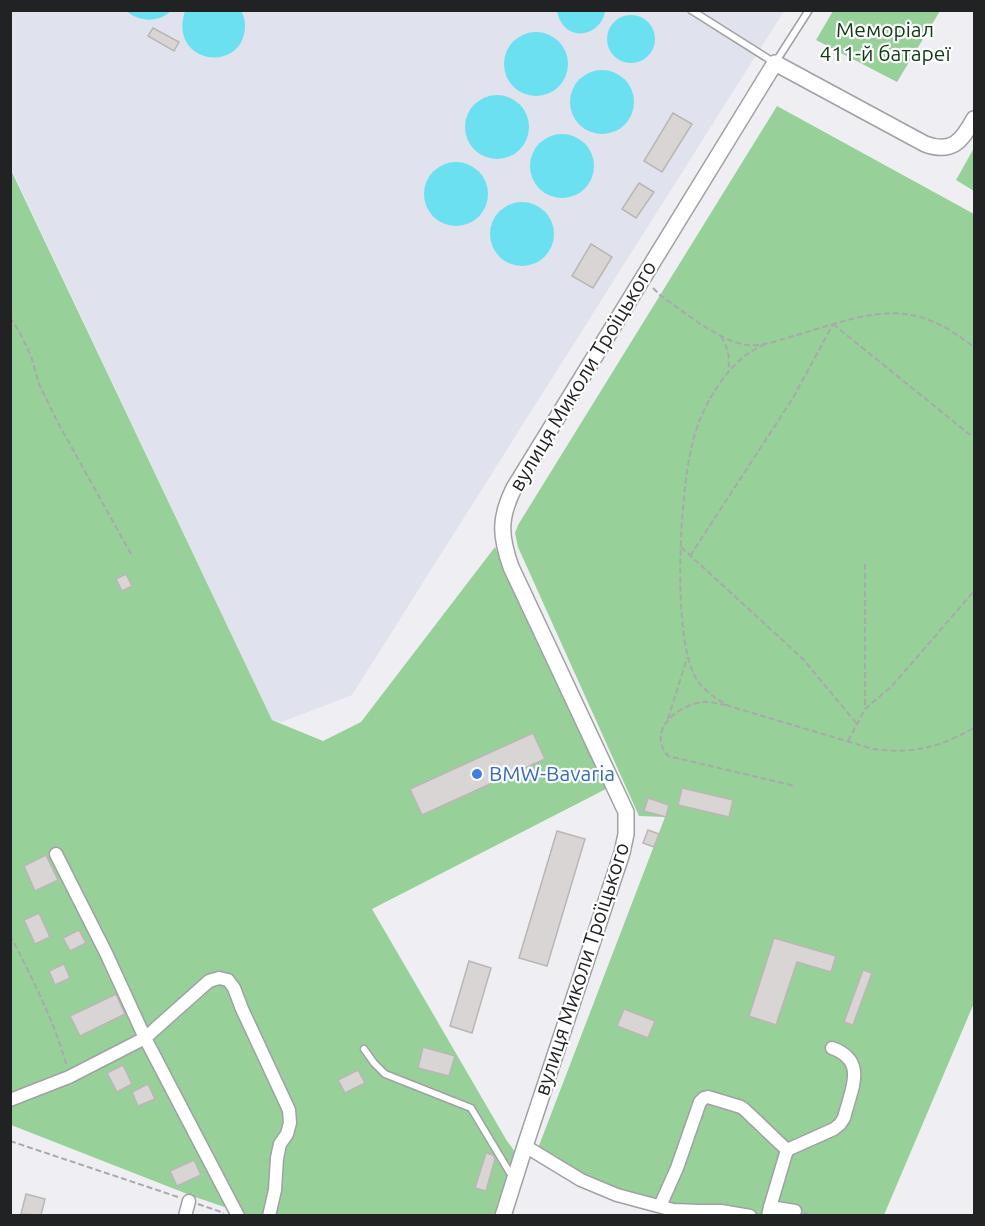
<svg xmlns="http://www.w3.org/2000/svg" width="985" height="1226" viewBox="0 0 985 1226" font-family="Ubuntu,sans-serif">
  <rect width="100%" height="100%" fill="#efeff3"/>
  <polygon fill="#e0e3ed" points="11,11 784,11 352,695 282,722 272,720 11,168"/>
  <g fill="#98d09a">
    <polygon points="833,11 833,10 940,11 897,82 816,40"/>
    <polygon points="777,106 974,214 974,1003 884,1215 665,1215 535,1156 665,817 639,816 518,547 515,533 518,525"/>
    <polygon points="974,148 974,191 956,180"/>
    <polygon points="10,168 272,720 323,741 361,722 495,547 606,789 372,909 507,1141 518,1156 500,1215 248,1215 195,1197 11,1125"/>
  </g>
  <g fill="#6be0f1">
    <path d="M126,11h45c-13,12 -31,11 -45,0z"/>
    <path d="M185,11h56c5,9 5,17 2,27 -13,35 -74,21 -58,-27z"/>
    <path d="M557,11v-1l48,1c-3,23 -34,32 -45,9 -1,-1 -3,-9 -3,-9z"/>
    <circle cx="631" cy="39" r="24"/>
    <circle cx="536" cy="64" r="32"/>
    <circle cx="602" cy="102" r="32"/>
    <circle cx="497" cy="127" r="32"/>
    <circle cx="562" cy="166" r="32"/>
    <circle cx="456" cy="194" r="32"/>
    <circle cx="522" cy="234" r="32"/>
  </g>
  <g fill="#d9d5d5" stroke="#bab6b5" stroke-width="1.5">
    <polygon points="153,28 179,42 174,51 148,36"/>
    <polygon points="673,113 692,124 662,172 644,161"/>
    <polygon points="639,183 654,192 636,218 622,209"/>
    <polygon points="591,244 612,257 593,288 572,276"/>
    <polygon points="126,574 132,586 122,591 116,579"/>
    <polygon points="533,733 545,759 422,815 410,789"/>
    <polygon points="682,788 733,800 729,817 678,805"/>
    <polygon points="648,798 669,805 666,817 644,811"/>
    <polygon points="648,830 659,834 654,847 643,843"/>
    <polygon points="557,831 585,839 547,966 519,958"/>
    <polygon points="46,855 58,880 35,891 24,866"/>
    <polygon points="39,913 50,937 35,944 24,920"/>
    <polygon points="79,930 86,943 70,951 63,938"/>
    <polygon points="774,938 836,956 831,972 797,962 776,1025 749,1016"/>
    <polygon points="469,961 491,968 472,1033 450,1026"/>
    <polygon points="64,964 70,978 55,985 49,971"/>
    <polygon points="863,970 872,973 853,1025 844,1022"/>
    <polygon points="116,994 125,1014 80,1036 70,1016"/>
    <polygon points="624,1009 655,1021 648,1038 617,1026"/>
    <polygon points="423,1047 455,1056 449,1076 418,1068"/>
    <polygon points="123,1065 132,1084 117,1092 107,1073"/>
    <polygon points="358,1070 365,1083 345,1093 338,1080"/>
    <polygon points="148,1084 155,1099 138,1106 132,1092"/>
    <polygon points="486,1153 493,1155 495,1159 486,1191 475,1188"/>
    <polygon points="194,1160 201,1175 177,1186 170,1171"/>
    <polygon points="26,1194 45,1199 41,1215 21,1214"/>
  </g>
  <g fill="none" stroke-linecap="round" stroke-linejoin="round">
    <defs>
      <g id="service">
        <polyline points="691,10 775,63 809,10"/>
        <polyline points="364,1049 374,1063 385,1074 471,1108 513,1178"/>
      </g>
      <g id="minor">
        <polyline points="56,854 106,953 145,1038 238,1216"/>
        <polyline points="10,1100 69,1077 145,1038 209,981 219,978 228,980 234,988 242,1009 289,1110 290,1123 287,1134 280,1144 277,1158 275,1190 269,1216"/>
        <polyline points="525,1146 581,1180 617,1195 673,1210 699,1211 721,1211 750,1216"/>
        <path d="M787,1150l47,-21 6,-5 4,-6c7,-29 24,-57 -12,-70"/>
        <polyline points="660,1206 677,1168 700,1102 704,1098 708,1097 741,1107 745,1110 787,1150 770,1207"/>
        <polyline points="185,1216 189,1201"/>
        <polyline points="768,1216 770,1207 795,1211"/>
      </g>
      <path id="tertiary" d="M503,1216l22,-70 97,-293 4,-19v-22l-115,-245c-11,-31 -12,-49 3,-79l261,-425 150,81c27,10 37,-3 49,-25"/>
    </defs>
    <use href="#service" stroke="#a0a1a4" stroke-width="9"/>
    <use href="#minor" stroke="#a0a1a4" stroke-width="15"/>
    <use href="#tertiary" stroke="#a0a1a4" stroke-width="18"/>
    <g stroke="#a9a9ac" stroke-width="2" stroke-dasharray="6 3" stroke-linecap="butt">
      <path d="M653,288l7,7c24,17 59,46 87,50 16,2 34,-6 50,-10 42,-12 91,-33 134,-14 16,6 29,16 43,26"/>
      <polyline points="10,317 20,333 31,356 39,384 57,421 131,554"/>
      <polyline points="833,324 974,438"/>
      <path d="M721,336c8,15 9,20 7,37"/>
      <path d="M765,344c-6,3 -12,6 -16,9 -20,13 -38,41 -47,62 -4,9 -8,20 -10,30 -12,48 -21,195 5,235 8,12 20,19 32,26l144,43c42,5 64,-1 101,-21"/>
      <polyline points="681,547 803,659 857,724"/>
      <polyline points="690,556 793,398 833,324"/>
      <polyline points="865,564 865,709"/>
      <path d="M726,705c-8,-1 -15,-4 -23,-3 -25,3 -57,28 -35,54l127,30"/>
      <polyline points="668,719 687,658"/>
      <polyline points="848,741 865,709 892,686 974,591"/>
      <path d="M10,935c22,43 44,85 57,132"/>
      <polyline points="10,1141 178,1197"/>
      <polyline points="198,1204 224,1213"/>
      <polyline points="804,1213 814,1216"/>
    </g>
    <use href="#service" stroke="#fff" stroke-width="6"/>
    <use href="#minor" stroke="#fff" stroke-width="12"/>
    <use href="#tertiary" stroke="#fff" stroke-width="15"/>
  </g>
  <circle fill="#3f7fe0" stroke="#fff" stroke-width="2" cx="477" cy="774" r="6"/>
  <g text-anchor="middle" stroke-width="4.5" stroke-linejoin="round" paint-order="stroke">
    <g font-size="21" fill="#0d3c14" stroke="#fff">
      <text x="885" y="37">Меморіал<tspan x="885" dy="24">411-й батареї</tspan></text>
    </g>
    <g font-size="21" fill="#212223" stroke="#fff">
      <text transform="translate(583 376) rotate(-59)" y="7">вулиця Миколи Троїцького</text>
      <text transform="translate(582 969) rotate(-72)" y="7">вулиця Миколи Троїцького</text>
    </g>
    <g font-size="21" fill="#366cbe" stroke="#fff" text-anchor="start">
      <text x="489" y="781">BMW-Bavaria</text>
    </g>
  </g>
  <rect width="985" height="1226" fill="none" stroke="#212223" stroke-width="24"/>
</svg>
